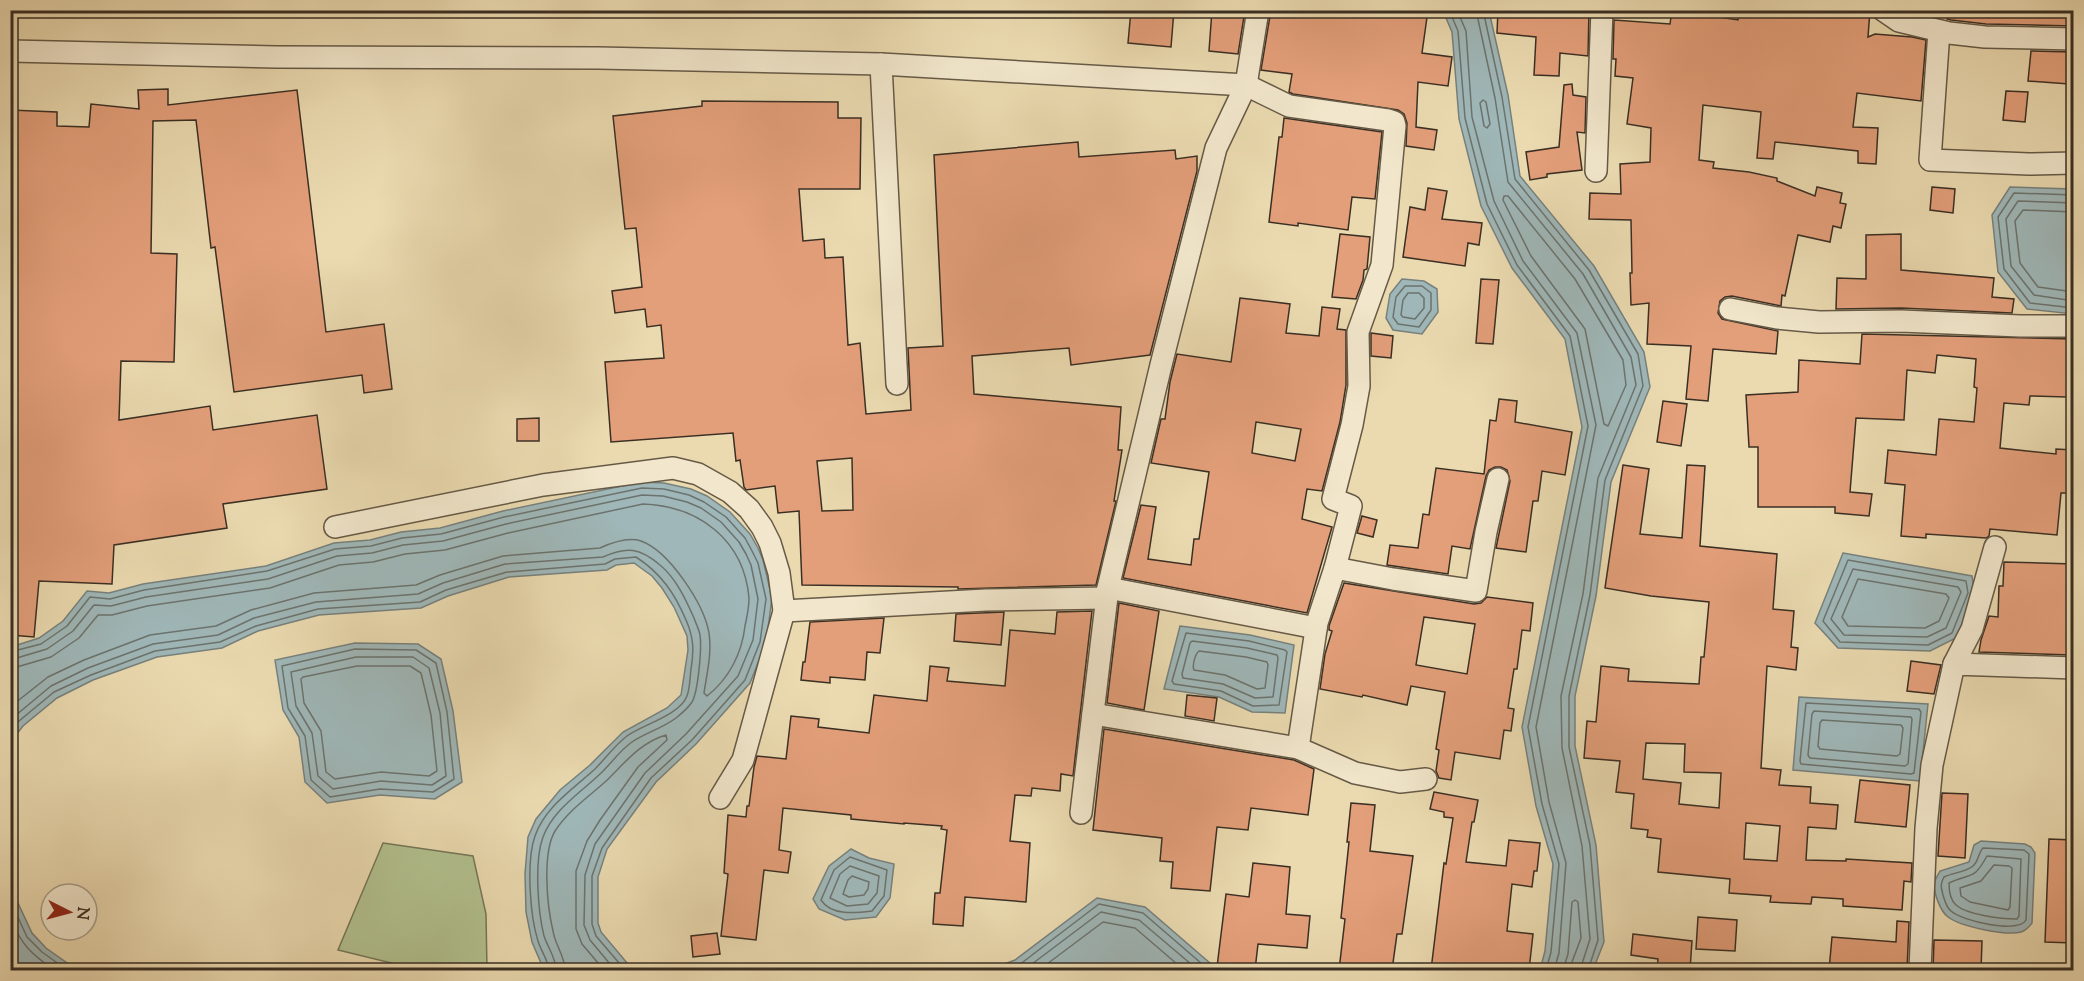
<svg xmlns="http://www.w3.org/2000/svg" width="2084" height="981" viewBox="0 0 2084 981" font-family="'Sorts Mill Goudy',serif">
  <rect width="100%" height="100%" fill="#ebdab0"/>
  <filter id="stains"><feTurbulence type="fractalNoise" baseFrequency=".00333" numOctaves="4"/><feColorMatrix values="0 0 0 0 .2 0 0 0 0 .09 0 0 0 0 .02 0 0 0 .5 -.17"/></filter>
  <radialGradient id="worn" r=".72"><stop offset=".6" stop-color="#630" stop-opacity="0"/><stop offset="1" stop-color="#630" stop-opacity=".3"/></radialGradient>
  <polygon fill="#b2c18f" stroke="#76785a" stroke-width="1.5" points="383,843 473,856 486,914 487,970 420,970 338,950"/>
  <g fill="#9fb7b8" stroke="#77817d" stroke-width="1.5">
    <polygon points="1443,11 1489,11 1508,95 1520,176 1594,266 1644,352 1650,387 1611,482 1596,596 1575,696 1575,746 1596,845 1604,942 1593,970 1540,970 1545,951 1553,864 1536,806 1522,727 1582,427 1565,339 1512,268 1481,206 1459,119 1452,32"/>
    <polygon points="2010,187 2073,189 2073,314 2027,309 1998,272 1992,215"/>
    <polygon points="1402,279 1424,281 1437,289 1438,312 1422,334 1393,330 1386,318 1390,294"/>
    <polygon points="641,482 664,483 691,489 707,496 730,512 750,534 758,548 763,560 772,598 766,643 750,683 696,744 656,782 607,849 598,877 598,923 601,932 633,970 544,970 532,942 526,912 525,874 528,837 536,819 560,790 590,765 623,732 667,708 681,695 688,650 687,636 674,607 662,588 652,576 634,563 616,565 607,570 509,577 448,596 421,608 319,615 258,631 222,648 157,657 93,680 57,698 23,726 16,735 11,770 11,647 39,638 63,621 87,591 109,593 143,584 266,566 334,543 370,540 401,532 440,528 503,511"/>
    <polygon points="1843,553 1972,576 1975,593 1956,638 1930,651 1838,648 1815,623"/>
    <polygon points="1180,626 1250,635 1294,645 1285,713 1252,712 1219,697 1164,689"/>
    <polygon points="355,643 418,644 441,659 453,711 462,782 435,799 380,795 327,803 305,782 299,737 283,710 275,660"/>
    <polygon points="1799,697 1928,704 1920,781 1793,770"/>
    <path d="M1981,841l44,3 6,3 4,6 -3,70c-3,4 -5,7 -11,9 -14,4 -60,-5 -73,-15 -8,-6 -14,-24 -14,-33 1,-5 4,-9 6,-13l29,-9 5,-17z"/>
    <polygon points="851,849 869,858 894,864 890,898 876,917 845,920 819,909 813,899 829,866"/>
    <polygon points="10,886 32,933 46,948 77,970 11,970"/>
    <polygon points="1097,898 1145,907 1218,970 988,970 1015,960"/>
  </g>
  <g fill="none" stroke-linecap="round" stroke-linejoin="round">
    <g stroke="#6c736e" stroke-width="1.5">
      <polyline points="1449,10 1458,31 1465,118 1487,204 1517,265 1570,336 1588,426 1528,727 1542,804 1559,864 1551,952 1546,970"/>
      <polyline points="1457,10 1466,31 1472,117 1494,201 1523,261 1577,333 1596,425 1536,727 1549,802 1566,863 1559,953 1554,970"/>
      <polyline points="1476,10 1495,98 1508,182 1583,274 1631,357 1636,385 1598,478 1583,594 1561,696 1562,748 1582,846 1590,939 1580,970"/>
      <polyline points="1483,10 1502,97 1515,179 1589,270 1638,354 1643,386 1605,480 1590,595 1569,696 1569,747 1590,845 1598,940 1588,970"/>
      <polygon points="1483,100 1486,102 1490,124 1487,128 1484,126 1480,103"/>
      <polyline points="2074,195 2014,193 1998,217 2004,269 2030,303 2074,308"/>
      <polygon points="1504,196 1508,196 1575,279 1623,360 1626,385 1608,426 1604,424 1585,329 1531,256 1503,200"/>
      <polyline points="2074,203 2018,201 2006,219 2011,266 2034,295 2074,301"/>
      <polyline points="2074,212 2023,210 2015,221 2020,263 2038,287 2074,292"/>
      <polygon points="1405,286 1422,286 1431,293 1431,310 1419,327 1398,324 1393,317 1396,297"/>
      <polygon points="1408,293 1419,293 1424,298 1424,308 1415,319 1403,317 1401,315 1403,300"/>
      <polygon points="1848,560 1966,581 1968,593 1952,633 1928,645 1840,642 1823,621"/>
      <polygon points="1853,569 1958,587 1961,592 1946,628 1927,637 1844,635 1831,619"/>
      <polygon points="1858,579 1946,594 1949,598 1939,621 1925,628 1848,626 1842,617"/>
      <polygon points="1186,633 1249,641 1285,650 1287,652 1279,705 1253,706 1221,691 1174,684 1172,681"/>
      <polygon points="1192,641 1247,648 1277,655 1278,658 1273,697 1255,698 1223,684 1183,678 1182,674 1190,643"/>
      <polygon points="355,649 416,650 436,663 447,712 454,779 433,792 380,789 330,797 311,780 305,736 288,708 282,666"/>
      <path d="M1199,651l47,6 21,5 1,3 -3,23 -8,1 -32,-14 -31,-5c-2,-4 1,-16 5,-19z"/>
      <polyline points="10,652 41,644 67,626 90,597 110,599 144,590 267,571 335,549 371,546 402,538 441,534 504,517 642,488 664,489 689,495 704,502 726,517 745,538 752,551 758,563 766,599 760,642 745,680 692,740 651,778 602,848 592,876 592,924 596,936 625,970"/>
      <polygon points="356,657 413,657 429,668 440,713 446,776 432,785 381,781 333,789 318,776 312,733 296,706 291,672"/>
      <polyline points="10,660 47,649 73,631 94,605 111,606 146,597 268,579 337,556 372,553 403,545 443,541 506,524 642,495 663,496 687,502 701,508 721,522 739,542 746,554 751,565 758,599 753,640 738,676 686,734 645,773 595,844 585,875 584,925 590,940 615,970"/>
      <polygon points="357,666 410,666 421,673 431,715 437,771 429,776 381,772 335,779 326,772 321,731 304,703 301,679 303,677"/>
      <path d="M10,669l41,-12 28,-19 19,-23h14l35,-9 123,-18 69,-23 34,-3 32,-8 40,-4 63,-17 135,-29c56,2 101,36 106,94 0,9 -2,19 -4,28 -3,27 -16,53 -38,70l-3,-3c3,-20 8,-40 5,-60 -5,-29 -40,-82 -68,-92 -12,-4 -30,2 -41,7l-97,8 -63,19 -24,10 -102,8 -63,17 -35,16 -66,9 -66,25 -36,17 -38,30"/>
      <polygon points="1806,703 1919,709 1921,712 1914,773 1911,774 1801,764 1800,761"/>
      <polygon points="1814,711 1911,717 1912,719 1908,764 1905,766 1810,758 1808,755 1812,714"/>
      <path d="M10,720l41,-34 37,-18 65,-24 65,-9 36,-17 62,-16 102,-8 25,-11 62,-19 98,-7c24,-11 37,-9 57,8 16,13 26,35 34,53 2,6 5,11 6,17 2,13 -2,57 -8,67 -4,6 -11,12 -16,16 -13,10 -31,15 -44,24 -12,8 -21,22 -32,32 -21,20 -47,36 -57,63 -9,24 -5,75 1,99 4,12 12,22 12,34"/>
      <polygon points="1822,720 1901,725 1903,728 1900,754 1897,756 1820,749 1818,746 1820,723"/>
      <path d="M10,733l9,-12 35,-29 37,-17 64,-24 65,-9 36,-16 62,-17 102,-7 26,-12 61,-18 98,-8 10,-5 21,-2c25,16 39,37 50,63 8,18 8,31 5,49 -1,8 -1,19 -4,27 -7,19 -45,29 -60,40 -12,9 -22,23 -32,33 -22,20 -50,38 -60,67 -9,25 -5,80 3,105 3,10 10,19 11,29"/>
      <path d="M1983,848l41,2 5,4 -3,66c-8,14 -64,1 -75,-9 -5,-4 -6,-10 -8,-16 -2,-8 -3,-11 1,-18 8,-4 22,-5 29,-11 6,-5 5,-13 10,-18z"/>
      <path d="M1987,856l34,3 -2,57 -2,3c-15,0 -50,-4 -61,-14 -6,-5 -7,-16 -7,-22 24,-11 24,-2 38,-27z"/>
      <path d="M850,857l37,13 -3,26 -12,15c-16,2 -41,5 -51,-11l13,-30z"/>
      <polygon points="1994,865 2009,866 2012,868 2010,907 2008,910 1970,902 1961,896 1960,888 1981,881"/>
      <polygon points="850,866 879,876 877,893 868,904 847,906 830,898 840,874"/>
      <polygon points="852,876 869,882 868,889 864,895 849,897 843,894 848,880"/>
      <polyline points="10,900 27,937 42,952 67,970"/>
      <path d="M10,919c13,27 20,34 44,51"/>
      <path d="M565,970c0,-14 -10,-25 -12,-39 -6,-25 -11,-78 2,-100 13,-20 32,-33 50,-49 19,-18 34,-39 61,-47l1,5 -29,27 -38,53 -13,21 -11,30v58l6,15 22,26"/>
      <polyline points="1005,970 1019,965 1099,904 1143,913 1209,970"/>
      <polyline points="1024,970 1101,912 1139,920 1198,970"/>
      <polyline points="1039,970 1103,922 1135,928 1184,970"/>
      <polyline points="1563,970 1568,954 1572,902 1575,900 1578,902 1581,938 1572,962 1571,970"/>
    </g>
  </g>
  <g fill="#e39f7a" stroke="#3a2f24" stroke-width="1.5" fill-rule="evenodd">
    <polygon points="1131,10 1174,10 1171,47 1128,43"/>
    <polygon points="1212,10 1245,10 1238,54 1209,51"/>
    <polygon points="1271,10 1428,10 1422,53 1452,57 1448,86 1418,82 1416,127 1437,130 1434,150 1406,146 1407,123 1404,114 1398,110 1293,94 1289,92 1292,74 1261,70"/>
    <polygon points="1498,10 1589,10 1588,56 1560,53 1559,76 1534,75 1536,37 1497,33"/>
    <polygon points="1672,10 1738,20 1739,10 1870,10 1868,37 1875,34 1912,37 1926,40 1921,101 1857,93 1853,127 1878,128 1876,164 1858,163 1858,151 1775,142 1773,159 1757,158 1761,112 1703,105 1699,160 1714,162 1713,168 1749,172 1777,178 1777,181 1815,196 1817,187 1842,193 1840,203 1846,204 1841,228 1833,226 1830,242 1798,235 1785,296 1782,295 1781,306 1732,296 1725,297 1720,301 1718,313 1722,319 1778,331 1776,354 1713,349 1708,401 1686,399 1691,346 1647,344 1649,303 1631,305 1630,273 1632,273 1631,220 1589,219 1590,193 1621,194 1620,164 1650,162 1651,128 1627,124 1633,78 1615,76 1616,59 1613,59 1614,20 1670,24"/>
    <polygon points="1948,10 2073,12 2073,26 1986,24 1951,20 1947,19"/>
    <polygon points="2031,51 2072,52 2069,84 2028,81"/>
    <polygon points="1572,84 1573,95 1586,97 1585,133 1577,132 1582,170 1547,174 1547,177 1530,180 1526,152 1559,147 1564,85"/>
    <polygon points="168,89 168,105 297,90 326,332 384,324 392,389 364,393 362,375 234,392 215,247 211,248 196,120 153,121 151,253 177,254 174,362 121,361 119,420 210,406 213,430 317,415 327,489 223,504 227,528 114,545 112,584 39,581 34,637 10,635 10,496 15,453 10,452 10,110 57,112 57,126 89,127 91,104 139,109 138,90"/>
    <polygon points="2006,91 2028,92 2025,122 2003,120"/>
    <path d="M702,101l136,1v16h23l-1,71h-61l4,52 21,-2 1,19 18,-1 5,88 12,-2 6,71 45,-4 -3,-62 35,-2 -9,-191 144,-13 1,15 96,-7 1,9 21,-3v15l-47,184 -79,10 -2,-17 -97,8 2,38 147,13 -3,43h4l-8,51h2l-20,84 -138,4v-2l-156,-2 -3,-74 -21,2 -3,-27 -29,4 -2,-3 -4,-27 -4,1 -3,-28 -122,9 -6,-80 59,-4 -3,-33 -14,2 -2,-18 -30,4 -3,-22 30,-4 -6,-59 -11,1 -12,-113 89,-10zM852,458l1,52 -31,1 -5,-50z"/>
    <polygon points="1284,118 1382,132 1375,199 1352,197 1348,230 1298,223 1298,226 1269,222 1279,137 1282,137"/>
    <polygon points="1932,187 1955,189 1953,213 1930,210"/>
    <polygon points="1428,188 1447,191 1442,219 1482,223 1479,245 1468,243 1465,266 1403,257 1410,207 1425,210"/>
    <polygon points="1340,234 1370,237 1367,269 1364,270 1363,280 1356,299 1332,297"/>
    <polygon points="1901,234 1901,270 1994,278 1992,297 2014,299 2012,313 1901,308 1836,309 1837,278 1866,279 1866,235"/>
    <polygon points="1481,279 1499,280 1493,344 1476,343"/>
    <path d="M1240,298l50,6 -4,29 33,3 3,-29 18,2 -3,20 9,1v55l-6,37 -18,69 -15,-2 -5,30 30,8 -25,86 -184,-35 18,-73 15,2 -8,52 43,6 3,-26h5l10,-67 -58,-9 10,-44h4l5,-37 7,-28 54,8zM1256,422l45,7 -6,32 -43,-8z"/>
    <polygon points="1371,333 1393,336 1391,358 1371,356"/>
    <polygon points="1862,334 2073,339 2073,363 2069,363 2067,397 2030,396 2029,405 2004,403 2000,448 2056,454 2056,449 2073,450 2073,493 2061,493 2057,535 1990,529 1989,536 1986,538 1926,534 1926,538 1901,536 1905,485 1885,483 1888,450 1936,455 1939,419 1974,422 1977,388 1974,387 1976,359 1937,355 1935,373 1907,370 1904,420 1856,418 1850,492 1872,494 1869,516 1835,513 1835,507 1758,507 1758,447 1749,447 1746,395 1798,392 1799,360 1860,364"/>
    <polygon points="1499,399 1517,401 1515,422 1572,432 1565,475 1542,471 1538,501 1533,501 1526,552 1496,548 1510,481 1507,470 1501,467 1495,467 1489,470 1486,476 1470,549 1452,546 1448,574 1387,565 1390,545 1418,548 1423,514 1429,515 1436,468 1484,474 1490,420 1496,421"/>
    <polygon points="1663,401 1687,404 1681,446 1657,442"/>
    <polygon points="539,418 539,441 517,441 517,419"/>
    <path d="M1623,465l26,4 -9,65 42,4 5,-73 18,1 -5,80 77,8 -4,55 21,2 -3,36 7,1 -2,22 -29,-4 -6,102 20,2 -2,15 32,2 -1,16 28,2 -2,24 -28,-2 -2,33 40,1v-2l66,4 -1,19 -7,-1 -2,29 -59,-4v-7l-31,-2 -1,7 -41,-2 1,-6 -42,-3 1,-14 -72,-7 3,-33 -14,-2 1,-7 -17,-2 3,-34 -18,-2 4,-31 -36,-3 3,-37 9,1 5,-56 28,3 -1,12 71,3 2,-27h3l5,-55 -58,-6 -46,-8zM1646,743l39,1 -1,28 37,1 -2,35 -40,-4 2,-21 -38,-4zM1746,823l34,3 -3,35 -33,-2z"/>
    <polygon points="1362,516 1377,520 1373,537 1357,533"/>
    <polygon points="2004,562 2073,564 2072,655 1979,652 1981,640 1989,616 1998,617 1999,586 2003,586"/>
    <path d="M1344,583l130,21 7,-1 6,-6 46,6 -3,28 -8,-1 -5,39h-3l-6,39 6,1 -3,22 -7,-1 -4,29 -45,-7 -4,28 -12,-2 -3,-7 3,-21 -3,-1 9,-57 -34,-6 -4,19 -44,-10 -1,2 -42,-8 5,-35 7,-23 -3,-1v-4zM1424,617l51,7 -8,50 -51,-9z"/>
    <polygon points="1119,603 1159,611 1144,710 1107,703"/>
    <polygon points="1092,611 1073,776 1061,774 1060,791 1032,788 1031,796 1015,795 1010,841 1030,843 1026,902 965,897 963,926 933,924 935,893 940,893 947,830 941,829 942,826 904,823 904,824 851,819 851,815 783,808 779,850 791,852 788,873 764,870 756,940 721,936 728,874 724,873 728,815 746,817 747,806 749,806 754,767 757,756 786,759 791,716 819,719 818,727 869,733 874,695 927,701 930,666 949,668 947,681 1005,686 1010,630 1055,634 1057,612"/>
    <polygon points="1004,612 1001,645 954,641 956,614"/>
    <polygon points="884,618 880,653 867,652 865,680 830,677 830,683 801,680 803,662 805,662 810,622"/>
    <polygon points="1911,661 1941,665 1934,694 1907,691"/>
    <polygon points="1187,695 1217,698 1214,721 1185,716"/>
    <polygon points="1104,729 1294,760 1314,769 1308,815 1251,808 1248,830 1217,827 1210,891 1171,888 1173,862 1160,861 1162,838 1093,830"/>
    <polygon points="1860,780 1910,785 1906,827 1855,822"/>
    <polygon points="1434,792 1478,800 1474,822 1472,822 1466,862 1506,866 1509,840 1540,843 1537,871 1534,871 1532,887 1512,884 1507,931 1533,934 1529,970 1431,970 1444,863 1446,864 1453,818 1444,817 1444,812 1430,809"/>
    <polygon points="1942,793 1968,794 1965,858 1938,856"/>
    <polygon points="1351,803 1375,805 1370,851 1413,856 1402,934 1397,934 1392,970 1339,970 1345,919 1341,918 1349,842 1347,842"/>
    <polygon points="2049,839 2073,840 2073,943 2045,942"/>
    <polygon points="1253,863 1290,867 1286,914 1310,916 1307,948 1258,944 1255,970 1217,967 1226,894 1249,897"/>
    <polygon points="1698,917 1737,920 1735,951 1696,949"/>
    <polygon points="1897,921 1909,922 1907,970 1829,970 1832,937 1896,942"/>
    <polygon points="717,933 720,954 693,957 691,936"/>
    <polygon points="1633,934 1692,941 1690,970 1657,968 1658,959 1631,955"/>
    <polygon points="1934,940 1982,941 1981,970 1933,970"/>
  </g>
  <g fill="none" stroke-linecap="round" stroke-linejoin="round">
    <defs>
      <g id="minor">
        <polyline points="1883,10 1899,21 1949,33 1985,37 2074,39"/>
        <polyline points="1939,31 1930,160 2029,164 2074,163"/>
        <polyline points="10,51 276,57 598,58 881,64 1246,85 1289,106 1388,120 1394,122 1395,126 1382,265 1358,332 1359,386 1352,425 1333,499 1351,506 1335,568 1317,623 1298,748 1093,714"/>
        <polyline points="881,64 897,384"/>
        <polyline points="1596,171 1602,10"/>
        <polyline points="1730,309 1777,318 1819,322 1901,321 2020,326 2074,326"/>
        <polyline points="335,527 543,485 673,468 698,474 730,492 749,509 762,527 770,543 779,573 784,611 743,760 720,798"/>
        <polyline points="1335,568 1393,579 1476,591 1486,532 1498,479"/>
        <polyline points="1108,588 1316,628"/>
        <polyline points="784,611 986,600 1106,598"/>
        <polyline points="1954,664 1972,629 1995,547"/>
        <polyline points="1298,748 1355,773 1400,782 1426,779"/>
        <polyline points="1081,813 1108,588 1161,365 1216,148 1246,85 1258,10"/>
        <polyline points="1920,970 1926,828 1932,765 1954,664 2074,668"/>
      </g>
    </defs>
    <use href="#minor" stroke="#665a47" stroke-width="24"/>
    <use href="#minor" stroke="#f2e7cc" stroke-width="21"/>
  </g>
  <rect width="2084" height="981" fill="none" stroke="#ebdab0" stroke-width="36"/>
  <rect x="12" y="12" width="2060" height="957" fill="none" stroke="#3a2f24" stroke-width="3"/>
  <rect x="18" y="18" width="2048" height="945" fill="none" stroke="#3a2f24" stroke-width="1.5"/>
  <g transform="translate(69 912) rotate(96)"><circle r="28" fill="#f2e7cc" stroke="#a89d89" stroke-width="1.5"/>
  <path d="M0-4.5L10 22L0 15L-10 22Z" fill="#8f2418"/>
  <text y="-9" font-size="16" font-weight="bold" text-anchor="middle" fill="#3a2f24">N</text>
  </g>
  <rect width="100%" height="100%" filter="url(#stains)"/>
  <rect width="100%" height="100%" fill="url(#worn)"/>
</svg>
